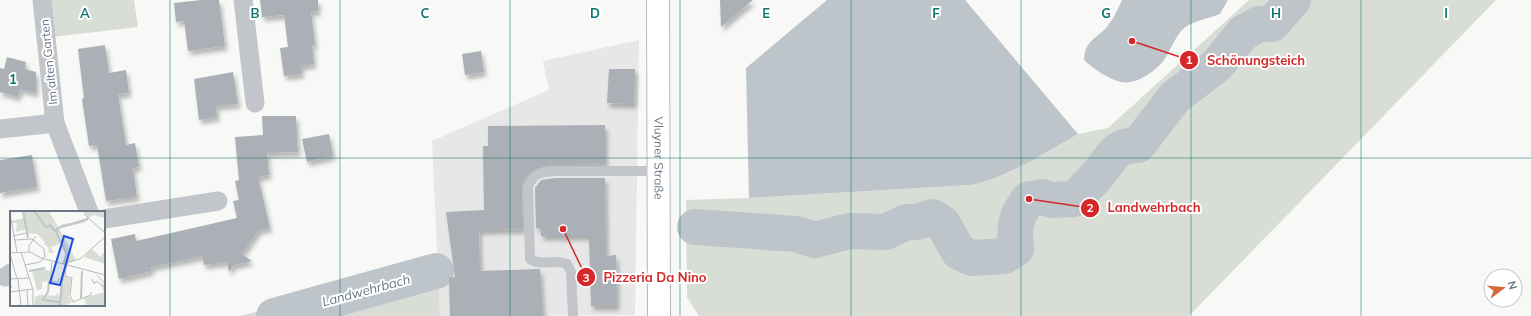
<svg xmlns="http://www.w3.org/2000/svg" width="1531" height="316" viewBox="0 0 1531 316" font-family="Mulish,sans-serif">
  <defs>
    <filter id="shadow"><feDropShadow dx="2.5" dy="4.5" stdDeviation="2" flood-color="#0004"/></filter>
  </defs>
  <rect width="100%" height="100%" fill="#f8f8f6"/>
  <polygon fill="#e6e7e6" points="639,40 635,315 440,316 432,141 549,90 543,61"/>
  <g fill="#d8ddd5">
    <polygon points="50,0 134,0 138,27 53,37"/>
    <polygon points="1249,0 1496,0 1189,316 699,316 687,297 686,200 749,198 970,185 1010,172 1078,134 1108,128"/>
    <polygon points="438,262 440,316 240,316"/>
  </g>
  <g fill="#bdc5cb">
    <path d="M827,0h138l113,134c-34,19 -69,43 -108,51l-221,13 -3,-130z"/>
    <path d="M1122,0h106l-8,14c-12,5 -30,7 -39,17 -7,9 -11,20 -17,29 -9,12 -28,25 -43,22 -13,-3 -27,-13 -37,-22 1,-19 10,-20 22,-32 7,-8 12,-19 16,-28z"/>
  </g>
  <g fill="none" stroke-linecap="round" stroke-linejoin="round">
    <g stroke="#bdc5cb" stroke-width="36">
      <path d="M695,227l101,7 19,6 34,-9 36,1 22,-10h10l16,-5 10,7 16,28 13,6 32,-2 12,-7c-2,-21 -1,-33 13,-50l14,-2 8,3 23,-1c9,-9 18,-17 26,-27 12,-15 15,-27 38,-27l37,-48 42,-32 26,-32 16,-9h13l21,-24"/>
      <polyline points="274,316 436,271"/>
    </g>
  </g>
  <g fill="#aab0b6" filter="url(#shadow)">
    <polygon points="201,0 219,0 225,46 188,51 184,21 176,22 174,3"/>
    <polygon points="260,0 318,0 318,11 311,12 315,45 312,45 314,64 301,66 302,74 284,76 280,48 288,47 284,15 262,17"/>
    <polygon points="720,0 753,0 721,27"/>
    <polygon points="105,45 109,73 126,70 129,93 118,94 126,145 135,143 139,167 133,168 137,197 106,201 97,145 89,146 82,99 84,98 78,49"/>
    <polygon points="481,51 484,72 465,75 462,54"/>
    <polygon points="7,57 26,62 25,69 36,72 36,93 20,89 18,97 0,92 0,68 4,69"/>
    <polygon points="609,69 635,69 634,104 607,103"/>
    <polygon points="233,72 238,104 216,106 217,117 199,120 194,79"/>
    <polygon points="262,116 296,116 298,152 267,153 269,175 258,177 270,228 259,230 242,254 252,261 234,265 229,272 227,262 204,265 202,256 151,267 152,271 119,279 111,239 135,234 136,241 237,218 233,201 239,200 235,181 239,180 235,137 263,135"/>
    <polygon points="605,125 605,164 554,165 535,169 527,175 522,185 523,229 479,230 480,271 540,269 543,316 450,316 449,278 455,277 446,212 484,210 483,146 488,146 488,126"/>
    <polygon points="329,134 333,156 307,162 302,139"/>
    <polygon points="32,155 37,187 0,193 0,160"/>
    <polygon points="555,178 605,178 606,256 616,255 617,306 591,306 589,236 541,236 541,228 536,228 535,188 541,180"/>
  </g>
  <g fill="none" stroke-linecap="round" stroke-linejoin="round">
    <defs>
      <g id="secondary">
        <path id="s1" d="M658,0l1,316"/>
      </g>
    </defs>
    <use href="#secondary" stroke="#b5b9bd" stroke-width="24"/>
    <path stroke="#c2c5c9" stroke-width="10" d="M573,316l-2,-44 -4,-8c-12,-6 -26,3 -37,-5l-2,-72c5,-14 13,-15 27,-16h105"/>
    <g stroke="#c2c5c9" stroke-width="19">
      <polyline points="42,0 55,123 89,212"/>
      <polyline points="243,0 255,103"/>
      <polyline points="0,129 55,123"/>
      <polyline points="104,219 218,201"/>
      <polyline points="5,277 11,273"/>
    </g>
    <use href="#secondary" stroke="#fff" stroke-width="22"/>
  </g>
  <path fill="none" stroke="#0f766e" stroke-width="1" stroke-opacity="0.55" d="M170,0v316M340,0v316M510,0v316M680,0v316M851,0v316M1021,0v316M1191,0v316M1361,0v316M0,158h1531"/>
  <g text-anchor="middle" stroke-width="4" stroke-linejoin="round" paint-order="stroke">
    <g font-size="12" fill="#6a7684" stroke="#fff">
      <text transform="translate(49 62) rotate(-96)" y="4">Im alten Garten</text>
      <text dy="4" stroke="none"><textPath href="#s1" startOffset="158">Vluyner Straße</textPath></text>
    </g>
    <g font-size="13" font-style="italic" fill="#66777f" stroke="#fff">
      <text transform="translate(366 290) rotate(-15)" y="5">Landwehrbach</text>
    </g>
  </g>
  <g transform="translate(10 211)">
    <rect width="95" height="95" fill="#f8f8f6"/>
    <path d="M13,0h26l9,16 5,-3 19,-2 5,-5 -4,-6h22v7l-12,-3 -10,8 -24,5 17,32 -9,4h-4l2,-10 -4,-11 -10,4 3,6h-5l-1,-6 -4,-3 1,-2 -8,-8 -9,-1 -1,-4 -11,3 1,-9h-5v-2l13,-3zM82,38l9,8 4,-7v14l-21,-7zM30,57l10,3v4l-1,6 -7,1v7l-5,1 -5,-19zM52,61h3v5l6,2 -2,18 3,5 -9,4h-19l-1,-5h2l-2,-2 3,-4 9,1 3,-3 1,4zM90,72l5,3v20h-18l-3,-8 20,-6zM33,83v12h-9l1,-9z" fill="#d8ddd5"/>
    <path fill="none" stroke="#bdc5cb" stroke-width="2" d="M13,0l5,27M24,0l12,16M36,17l4,-3 6,7M47,17v6l10,20 -4,10M48,17l30,-9M19,60l16,-3M71,87l1,-27M32,89l6,-8 1,-11M33,89l16,2M50,95l3,-34"/>
    <path fill="none" stroke="#b6bcc1" stroke-width="1" d="M0,3l7,38M74,3l21,19M3,25l13,-3M4,29l18,-1 12,10 1,8 -5,5 -15,3M11,41l12,38v16M19,41v-6l7,-10M0,42l20,-1 11,6 64,17M0,43l7,25M42,51l-2,19 8,1 1,-4M87,64l8,9M8,68l3,27M82,68l2,5 2,-3 9,6M1,77l-1,-9 19,-1M17,79l1,16M0,81l23,-3M81,81v3l-18,7 -3,-7 2,-17 -7,-2 1,-8 2,-6 12,-3 25,-22"/>
    <path fill="#1d4ed8" fill-opacity="0.15" stroke="#1d4ed8" stroke-width="2" d="M54,25l9,3 -13,46 -10,-2z"/>
    <rect width="95" height="95" fill="none" stroke="#6a7684" stroke-width="2"/>
  </g>
  <g font-size="13" text-anchor="middle" font-weight="bold" fill="#0f766e" stroke="#fff" stroke-width="4" stroke-linejoin="round" paint-order="stroke">
    <text x="85" y="18">A</text>
    <text x="255" y="18">B</text>
    <text x="425" y="18">C</text>
    <text x="595" y="18">D</text>
    <text x="766" y="18">E</text>
    <text x="936" y="18">F</text>
    <text x="1106" y="18">G</text>
    <text x="1276" y="18">H</text>
    <text x="1446" y="18">I</text>
    <text x="13" y="84">1</text>
  </g>
  <path fill="none" stroke="#d62828" stroke-width="1.5" d="M1132 41L1189 60M1029 199L1090 208M563 229L586 277"/>
  <g fill="#d62828" stroke="#fff" stroke-width="1.5">
    <circle cx="1132" cy="41" r="4"/>
    <circle cx="1029" cy="199" r="4"/>
    <circle cx="563" cy="229" r="4"/>
    <circle cx="1189" cy="60" r="10"/>
    <circle cx="1090" cy="208" r="10"/>
    <circle cx="586" cy="277" r="10"/>
  </g>
  <g font-size="12" text-anchor="middle" font-weight="bold" fill="#fff">
    <text x="1189" y="64">1</text>
    <text x="1090" y="212">2</text>
    <text x="586" y="282">3</text>
  </g>
  <g font-size="13" text-anchor="middle" font-weight="bold" fill="#d62828" stroke="#fff" stroke-width="4" stroke-linejoin="round" paint-order="stroke">
    <text x="1256" y="65">Schönungsteich</text>
    <text x="1154" y="212">Landwehrbach</text>
    <text x="655" y="282">Pizzeria Da Nino</text>
  </g>
  <g transform="translate(1503 288) rotate(74)"><circle r="19" fill="#ffffff" stroke="#c3c8ce"/>
  <path d="M0-3L7 15L0 10L-7 15Z" fill="#d56a39"/>
  <text y="-6" font-size="11" font-weight="bold" text-anchor="middle" fill="#6a7684">N</text>
  </g>
</svg>
